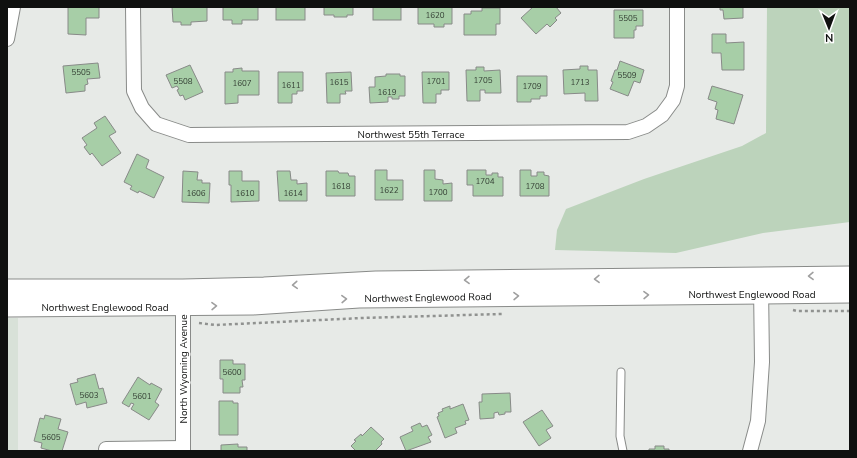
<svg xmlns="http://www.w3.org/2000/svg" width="857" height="458" viewBox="0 0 857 458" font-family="'Nunito Sans',sans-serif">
  <rect width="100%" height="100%" fill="#e7eae7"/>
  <rect fill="#d8e1d8" x="7" y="318" width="11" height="133"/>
  <polygon fill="#bcd3bb" points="767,7 850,7 850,222 763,233 676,253 555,250 557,230 566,209 644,179 742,146 766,133"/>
  <g fill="#a7cea7" stroke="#888a88">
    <polygon points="68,7 99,7 99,18 86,18 86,35 68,34"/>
    <polygon points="172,7 207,7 207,21 191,22 191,25 181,25 181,22 173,22"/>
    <polygon points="223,7 258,7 258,20 242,20 242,24 232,24 232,20 223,20"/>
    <rect x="276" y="7" width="29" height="13"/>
    <polygon points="324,7 353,7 353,15 347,15 347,17 334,17 334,15 324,15"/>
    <rect x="373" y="7" width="28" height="13"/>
    <polygon points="418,7 452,7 452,24 444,24 444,27 434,27 434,24 418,24"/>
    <polygon points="533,7 556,7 561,13 555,18 557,20 550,27 547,24 536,34 521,18"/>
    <polygon points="720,7 743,7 743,18 724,19 723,10 720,10"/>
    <polygon points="482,8 500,8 500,24 496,24 496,35 464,35 464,14 471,14 471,11 482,11"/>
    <polygon points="614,10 643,10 643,26 636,26 636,30 634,30 634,38 614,38"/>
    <polygon points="712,34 726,34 726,43 744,42 744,70 722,70 721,53 712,53"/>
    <polygon points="620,61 644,70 640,83 634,81 628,96 610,89 613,82 611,81 615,70 617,70"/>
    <polygon points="98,63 100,78 87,79 88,84 85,85 85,91 66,93 63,66"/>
    <polygon points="190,65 203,92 185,100 183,95 180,96 177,90 179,89 177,86 172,88 166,75"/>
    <polygon points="580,66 588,66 588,70 597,70 598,101 585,101 585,93 564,94 563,70 580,69"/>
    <polygon points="476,67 484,67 484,71 500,70 501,93 485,93 485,90 480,90 480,101 467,101 466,70 476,70"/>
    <polygon points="242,68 242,71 259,71 259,95 238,95 238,103 225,104 225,72 233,72 233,69"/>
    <polygon points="278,72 303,72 303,91 297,91 297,94 292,94 292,103 278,103"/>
    <polygon points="351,72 352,91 345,91 346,94 340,94 340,103 327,103 326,73"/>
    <polygon points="422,72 449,72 449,90 441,90 441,94 436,94 436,103 423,103"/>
    <polygon points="386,74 400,74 400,76 405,76 405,96 399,96 399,99 392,99 392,97 388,97 388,102 370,103 369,87 375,87 375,77 386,76"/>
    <polygon points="517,76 547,76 547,96 540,96 540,99 531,99 531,102 517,102"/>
    <polygon points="712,86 743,95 734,124 716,119 718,110 715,109 717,102 708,99"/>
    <polygon points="105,116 116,132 109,136 121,153 102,166 92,153 90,155 84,147 87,145 82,138 97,128 94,123"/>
    <polygon points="137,154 149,160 146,168 164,177 154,198 139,191 138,193 130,189 132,186 124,182"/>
    <polygon points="375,170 387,170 387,180 403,180 403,200 375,200"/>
    <polygon points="424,170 435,170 435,179 443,180 443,184 452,183 452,201 424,201"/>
    <polygon points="467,170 486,170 486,175 492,175 492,173 498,173 498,177 503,177 503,196 473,196 473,185 467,185"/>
    <polygon points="520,170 531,170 531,176 537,176 537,172 544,172 544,175 549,176 549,196 520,196"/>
    <polygon points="183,171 198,172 197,180 202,180 202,183 210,183 209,203 182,202"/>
    <polygon points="229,171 242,171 242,181 259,181 259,201 231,202 231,185 229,185"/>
    <polygon points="277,171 290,171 291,180 297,180 297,184 307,183 307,201 279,201"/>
    <polygon points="326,171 338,171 339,173 348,173 349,176 355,176 355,196 326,196"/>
    <polygon points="220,360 233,360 233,364 245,364 245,380 242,380 243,387 240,387 240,393 223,393 223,379 220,379"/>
    <polygon points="95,374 99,389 103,388 107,403 87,408 86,402 76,405 70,384 78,382 77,379"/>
    <polygon points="138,377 150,385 151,383 162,389 155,402 159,405 149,420 131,409 134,404 131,403 129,407 122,403"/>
    <polygon points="510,393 511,412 505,412 505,414 499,415 498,412 494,413 494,418 480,419 479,402 482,402 482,394"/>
    <polygon points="219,401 233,401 233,403 238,403 238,435 219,435"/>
    <polygon points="463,404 469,420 465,421 466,424 455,428 457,433 445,438 437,417 439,416 438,413 443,411 442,409 450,406 450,409"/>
    <polygon points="542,410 553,426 546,430 551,438 539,446 523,422"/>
    <polygon points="45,415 61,419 58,429 68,432 62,451 52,451 41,448 42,443 34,441 40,418 44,419"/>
    <polygon points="420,423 422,427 427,425 432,435 428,437 431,442 406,451 400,437 413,431 411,427"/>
    <polygon points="371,427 384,439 381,442 382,444 375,451 356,451 351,446 356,441 354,440 361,434 362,436"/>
    <polygon points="238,444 238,447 247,447 247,451 221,451 221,445"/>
    <polygon points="655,446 664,446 664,449 669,449 669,451 649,451 649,449 655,449"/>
  </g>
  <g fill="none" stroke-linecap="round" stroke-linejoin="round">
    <defs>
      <polyline id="service" points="621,372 620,436 623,451"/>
      <g id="minor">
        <polyline points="133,7 134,91 142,108 156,124 189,135 628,132 646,126 662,115 673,100 677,86 677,7"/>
        <polyline points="7,39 13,7"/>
        <polyline points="183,296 183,451"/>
        <polyline points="106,449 183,448"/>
        <polyline points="750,451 758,421 762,362 761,286"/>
      </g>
      <g id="secondary">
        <polyline points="7,289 183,289 264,287 376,281 850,276"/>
        <polyline points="7,307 253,305 359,298 850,293"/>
      </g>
    </defs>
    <use href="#service" stroke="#898b89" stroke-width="9"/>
    <use href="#minor" stroke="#898b89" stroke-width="16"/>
    <use href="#secondary" stroke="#898b89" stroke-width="21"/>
    <g stroke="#909290" stroke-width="2.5" stroke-dasharray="3 3" stroke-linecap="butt">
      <polyline points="793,310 797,311 850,311"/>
      <polyline points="199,323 215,325 362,318 502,314"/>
    </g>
    <use href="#service" stroke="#fff" stroke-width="7"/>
    <use href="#minor" stroke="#fff" stroke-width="14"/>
    <use href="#secondary" stroke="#fff" stroke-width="19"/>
  </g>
  <defs><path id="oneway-chevron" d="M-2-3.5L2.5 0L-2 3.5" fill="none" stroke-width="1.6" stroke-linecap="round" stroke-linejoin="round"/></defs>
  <g stroke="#9f9f9f">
    <use href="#oneway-chevron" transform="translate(811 276) rotate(179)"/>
    <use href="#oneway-chevron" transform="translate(597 279) rotate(179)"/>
    <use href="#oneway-chevron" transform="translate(467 280) rotate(179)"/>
    <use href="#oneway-chevron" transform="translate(295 285) rotate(176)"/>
    <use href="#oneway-chevron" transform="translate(646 295) rotate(-1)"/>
    <use href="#oneway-chevron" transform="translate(516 296) rotate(-1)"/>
    <use href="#oneway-chevron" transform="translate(344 299) rotate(-2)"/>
    <use href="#oneway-chevron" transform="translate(214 306) rotate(-1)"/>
  </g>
  <g text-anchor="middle" stroke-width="3" stroke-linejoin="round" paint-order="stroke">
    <g font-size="8" fill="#354035">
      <text x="435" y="18">1620</text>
      <text x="628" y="21">5505</text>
      <text x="81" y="75">5505</text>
      <text x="627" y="78">5509</text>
      <text x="483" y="83">1705</text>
      <text x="183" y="84">5508</text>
      <text x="436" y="84">1701</text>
      <text x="339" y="85">1615</text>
      <text x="580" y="85">1713</text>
      <text x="242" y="86">1607</text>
      <text x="291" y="88">1611</text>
      <text x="532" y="89">1709</text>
      <text x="387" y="95">1619</text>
      <text x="485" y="184">1704</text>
      <text x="341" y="189">1618</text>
      <text x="535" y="189">1708</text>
      <text x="389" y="193">1622</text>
      <text x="438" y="195">1700</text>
      <text x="196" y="196">1606</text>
      <text x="245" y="196">1610</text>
      <text x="293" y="196">1614</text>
      <text x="232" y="375">5600</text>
      <text x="89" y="398">5603</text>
      <text x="142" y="399">5601</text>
      <text x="51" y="440">5605</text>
    </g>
    <g font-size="10" fill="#0f100f" stroke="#fff">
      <text x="411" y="138">Northwest 55th Terrace</text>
      <text x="752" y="298">Northwest Englewood Road</text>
      <text transform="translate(428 297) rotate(-1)" y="4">Northwest Englewood Road</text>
      <text x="105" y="311">Northwest Englewood Road</text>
      <text transform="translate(183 369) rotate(-90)" y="4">North Wyoming Avenue</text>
    </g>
  </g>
  <rect width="857" height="458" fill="none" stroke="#0f100f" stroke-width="16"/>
  <g transform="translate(829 28) rotate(179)" stroke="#ffffff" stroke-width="3" paint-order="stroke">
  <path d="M0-3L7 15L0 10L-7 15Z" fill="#0f100f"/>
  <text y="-6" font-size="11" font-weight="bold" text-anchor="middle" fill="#0f100f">N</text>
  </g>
</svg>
